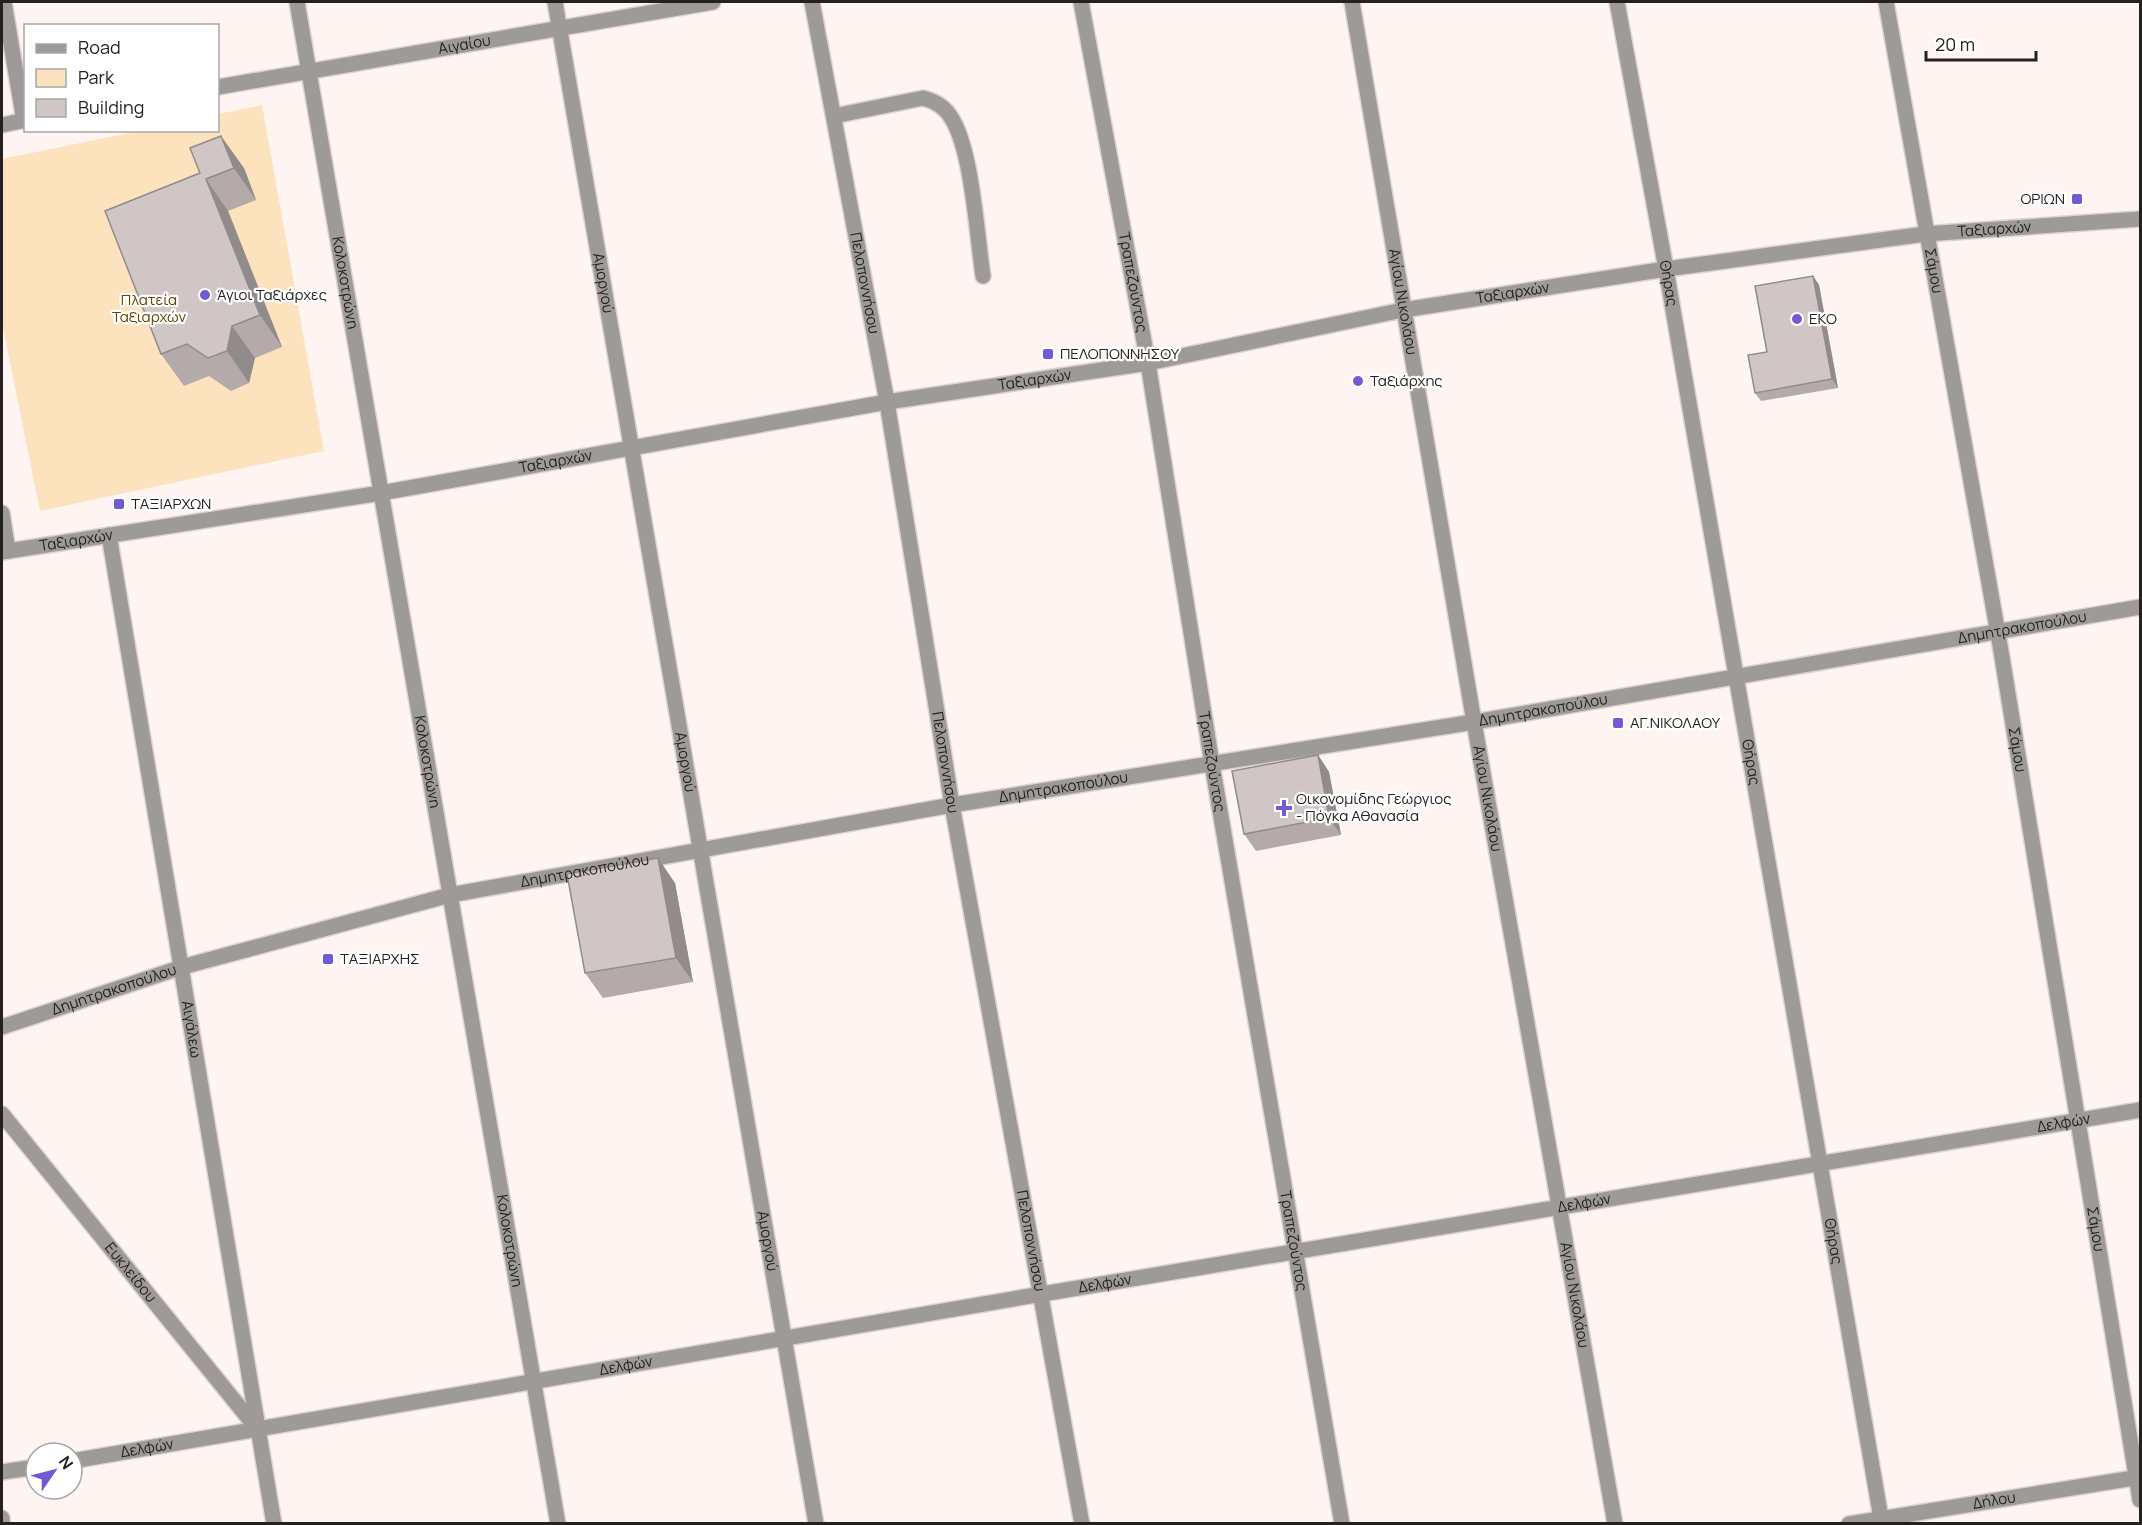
<svg xmlns="http://www.w3.org/2000/svg" width="2142" height="1525" viewBox="0 0 2142 1525" font-family="Manrope,sans-serif">
  <rect width="100%" height="100%" fill="#fef5f3"/>
  <polygon fill="#fce2bd" points="262,105 324,451 40,511 2,322 2,159 139,131 218,130 218,114"/>
  <g fill="none" stroke-linecap="round" stroke-linejoin="round">
    <defs>
      <g id="pedestrian">
        <polyline points="2,513 8,551"/>
        <path id="s1" d="M2,1114l257,317"/>
      </g>
      <g id="minor">
        <polyline points="4,2 24,121"/>
        <path id="s2" d="M297,2l261,1522"/>
        <path id="s3" d="M555,2l261,1522"/>
        <path id="s4" d="M812,2l75,400 65,403 130,719"/>
        <path id="s5" d="M1081,2l67,361 64,401 130,760"/>
        <path id="s6" d="M1352,2l122,720 141,802"/>
        <path id="s7" d="M1617,2l49,267 216,1255"/>
        <path id="s8" d="M1886,2l114,643 140,855"/>
        <path id="s9" d="M218,87l495,-85"/>
        <path d="M834,116l89,-18c12,3 23,10 29,21 20,32 25,117 31,157"/>
        <polyline points="2,125 26,120"/>
        <path id="s10" d="M109,535l165,989"/>
        <path id="s11" d="M72,1461l970,-167 1098,-184"/>
        <polyline points="2,1472 36,1467"/>
        <polyline points="2,1518 2,1524"/>
        <path id="s12" d="M1849,1524l291,-47"/>
      </g>
      <g id="tertiary">
        <path id="s13" d="M2,552l379,-59 506,-91 261,-39 255,-53 263,-41 259,-35 215,-15"/>
        <path id="s14" d="M2,1027l180,-60 268,-72 502,-90 522,-83 666,-115"/>
      </g>
    </defs>
    <use href="#pedestrian" stroke="#dbd3d1" stroke-width="18"/>
    <use href="#minor" stroke="#dbd3d1" stroke-width="18"/>
    <use href="#tertiary" stroke="#dbd3d1" stroke-width="18"/>
    <use href="#pedestrian" stroke="#9e9a98" stroke-width="15"/>
    <use href="#minor" stroke="#9e9a98" stroke-width="15"/>
    <use href="#tertiary" stroke="#9e9a98" stroke-width="15"/>
  </g>
  <g fill="#b4aaaa">
    <polygon points="190,148 244,168 256,200 228,211 282,347 255,358 249,383 231,391 209,376 184,386 161,354 200,173"/>
    <polygon points="1813,276 1819,285 1838,388 1761,401 1755,393 1767,352"/>
    <polygon points="1318,755 1329,772 1341,835 1256,851 1244,834"/>
    <polygon points="675,883 693,982 603,998 585,973"/>
  </g>
  <g fill="#928b8b">
    <polygon points="221,136 244,168 256,200 234,168"/>
    <polygon points="206,179 228,211 282,347 260,315"/>
    <polygon points="1813,276 1819,285 1838,388 1832,379"/>
    <polygon points="232,326 255,358 249,383 227,351"/>
    <polygon points="1318,755 1329,772 1341,835 1329,818"/>
    <polygon points="658,858 675,883 693,982 676,958"/>
  </g>
  <g fill="#d1c6c6" stroke="#928b8b" stroke-width="1.5">
    <polygon points="221,136 234,168 206,179 260,315 232,326 227,351 208,358 187,344 161,354 105,211 200,173 190,148"/>
    <polygon points="1813,276 1832,379 1755,393 1748,355 1767,352 1755,286"/>
    <polygon points="1318,755 1329,818 1244,834 1232,771"/>
    <polygon points="658,858 676,958 585,973 567,874"/>
  </g>
  <g fill="#735ad4" stroke="#fff" stroke-width="2">
    <rect x="2071" y="193" width="12" height="12" rx="3"/>
    <circle cx="205" cy="295" r="6"/>
    <circle cx="1797" cy="319" r="6"/>
    <rect x="1042" y="348" width="12" height="12" rx="3"/>
    <circle cx="1358" cy="381" r="6"/>
    <rect x="113" y="498" width="12" height="12" rx="3"/>
    <rect x="1612" y="717" width="12" height="12" rx="3"/>
    <path d="M1281 799h6v6h6v6h-6v6h-6v-6h-6v-6h6z"/>
    <rect x="322" y="953" width="12" height="12" rx="3"/>
  </g>
  <g text-anchor="middle" stroke-width="4.5" stroke-linejoin="round" paint-order="stroke">
    <g font-size="15" fill="#252120" stroke="#fff">
      <text dy="5" stroke="none"><textPath href="#s9" startOffset="250">Αιγαίου</textPath></text>
      <text dy="5" stroke="none"><textPath href="#s13" startOffset="2019">Ταξιαρχών</textPath></text>
      <text dy="5" stroke="none"><textPath href="#s8" startOffset="273">Σάμου</textPath></text>
      <text dy="5" stroke="none"><textPath href="#s2" startOffset="285">Κολοκοτρώνη</textPath></text>
      <text dy="5" stroke="none"><textPath href="#s3" startOffset="285">Αμοργού</textPath></text>
      <text dy="5" stroke="none"><textPath href="#s5" startOffset="285">Τραπεζούντος</textPath></text>
      <text dy="5" stroke="none"><textPath href="#s7" startOffset="286">Θήρας</textPath></text>
      <text dy="5" stroke="none"><textPath href="#s4" startOffset="286">Πελοποννήσου</textPath></text>
      <text dy="5" stroke="none"><textPath href="#s13" startOffset="1533">Ταξιαρχών</textPath></text>
      <text dy="5" stroke="none"><textPath href="#s6" startOffset="304">Αγίου Νικολάου</textPath></text>
      <text dy="5" stroke="none"><textPath href="#s13" startOffset="1047">Ταξιαρχών</textPath></text>
      <text dy="5" stroke="none"><textPath href="#s13" startOffset="561">Ταξιαρχών</textPath></text>
      <text dy="5" stroke="none"><textPath href="#s13" startOffset="75">Ταξιαρχών</textPath></text>
      <text dy="5" stroke="none"><textPath href="#s14" startOffset="2062">Δημητρακοπούλου</textPath></text>
      <text dy="5" stroke="none"><textPath href="#s14" startOffset="1576">Δημητρακοπούλου</textPath></text>
      <text dy="5" stroke="none"><textPath href="#s8" startOffset="759">Σάμου</textPath></text>
      <text dy="5" stroke="none"><textPath href="#s3" startOffset="771">Αμοργού</textPath></text>
      <text dy="5" stroke="none"><textPath href="#s5" startOffset="771">Τραπεζούντος</textPath></text>
      <text dy="5" stroke="none"><textPath href="#s7" startOffset="772">Θήρας</textPath></text>
      <text dy="5" stroke="none"><textPath href="#s2" startOffset="771">Κολοκοτρώνη</textPath></text>
      <text dy="5" stroke="none"><textPath href="#s4" startOffset="772">Πελοποννήσου</textPath></text>
      <text dy="5" stroke="none"><textPath href="#s14" startOffset="1090">Δημητρακοπούλου</textPath></text>
      <text dy="5" stroke="none"><textPath href="#s6" startOffset="808">Αγίου Νικολάου</textPath></text>
      <text dy="5" stroke="none"><textPath href="#s14" startOffset="604">Δημητρακοπούλου</textPath></text>
      <text dy="5" stroke="none"><textPath href="#s14" startOffset="118">Δημητρακοπούλου</textPath></text>
      <text dy="5" stroke="none"><textPath href="#s10" startOffset="501">Αιγάλεω</textPath></text>
      <text dy="5" stroke="none"><textPath href="#s11" startOffset="2020">Δελφών</textPath></text>
      <text dy="5" stroke="none"><textPath href="#s11" startOffset="1534">Δελφών</textPath></text>
      <text dy="5" stroke="none"><textPath href="#s8" startOffset="1245">Σάμου</textPath></text>
      <text dy="5" stroke="none"><textPath href="#s4" startOffset="1258">Πελοποννήσου</textPath></text>
      <text dy="5" stroke="none"><textPath href="#s5" startOffset="1257">Τραπεζούντος</textPath></text>
      <text dy="5" stroke="none"><textPath href="#s7" startOffset="1258">Θήρας</textPath></text>
      <text dy="5" stroke="none"><textPath href="#s2" startOffset="1257">Κολοκοτρώνη</textPath></text>
      <text dy="5" stroke="none"><textPath href="#s3" startOffset="1257">Αμοργού</textPath></text>
      <text dy="5" stroke="none"><textPath href="#s1" startOffset="204">Ευκλείδου</textPath></text>
      <text dy="5" stroke="none"><textPath href="#s11" startOffset="1048">Δελφών</textPath></text>
      <text dy="5" stroke="none"><textPath href="#s6" startOffset="1312">Αγίου Νικολάου</textPath></text>
      <text dy="5" stroke="none"><textPath href="#s11" startOffset="562">Δελφών</textPath></text>
      <text dy="5" stroke="none"><textPath href="#s11" startOffset="76">Δελφών</textPath></text>
      <text dy="5" stroke="none"><textPath href="#s12" startOffset="147">Δήλου</textPath></text>
    </g>
    <g font-size="15" fill="#252120" stroke="#fff" text-anchor="start">
      <text x="2065" y="204" text-anchor="end">ΟΡΙΩΝ</text>
      <text x="217" y="300">Άγιοι Ταξιάρχες</text>
      <text x="1809" y="324">EKO</text>
      <text x="1060" y="359">ΠΕΛΟΠΟΝΝΗΣΟΥ</text>
      <text x="1370" y="386">Ταξιάρχης</text>
      <text x="131" y="509">ΤΑΞΙΑΡΧΩΝ</text>
      <text x="1630" y="728">ΑΓ.ΝΙΚΟΛΑΟΥ</text>
      <text x="1296" y="804">Οικονομίδης Γεώργιος<tspan x="1296" dy="17">- Πόγκα Αθανασία</tspan></text>
      <text x="340" y="964">ΤΑΞΙΑΡΧΗΣ</text>
    </g>
    <g font-size="15" fill="#654300" stroke="#fff">
      <text x="149" y="305">Πλατεία<tspan x="149" dy="17">Ταξιαρχών</tspan></text>
    </g>
  </g>
  <rect width="2142" height="1525" fill="none" stroke="#252120" stroke-width="6"/>
  <rect x="24" y="24" width="195" height="108" fill="#ffffff" stroke="#a8a6a6" stroke-width="1.5"/>
  <rect x="36" y="44" width="30" height="9" fill="#9e9a98" stroke="#a8a6a6" stroke-width="1.5"/>
  <text x="78" y="54" font-size="18" fill="#252120">Road</text>
  <rect x="36" y="69" width="30" height="18" fill="#fce2bd" stroke="#a8a6a6" stroke-width="1.5"/>
  <text x="78" y="84" font-size="18" fill="#252120">Park</text>
  <rect x="36" y="99" width="30" height="18" fill="#d1c6c6" stroke="#a8a6a6" stroke-width="1.5"/>
  <text x="78" y="114" font-size="18" fill="#252120">Building</text>
  <g transform="translate(54 1471) rotate(55)"><circle r="28" fill="#ffffff" stroke="#a8a6a6" stroke-width="1.5"/>
  <path d="M0-4.5L10 22L0 15L-10 22Z" fill="#735ad4"/>
  <text y="-9" font-size="16" font-weight="bold" text-anchor="middle" fill="#252120">N</text>
  </g>
  <path d="M1926 51v9h110v-9" fill="none" stroke="#252120" stroke-width="3"/>
  <text x="1935" y="51" font-size="18" fill="#252120" stroke="#ffffff" stroke-width="4.5" paint-order="stroke">20 m</text>
</svg>
